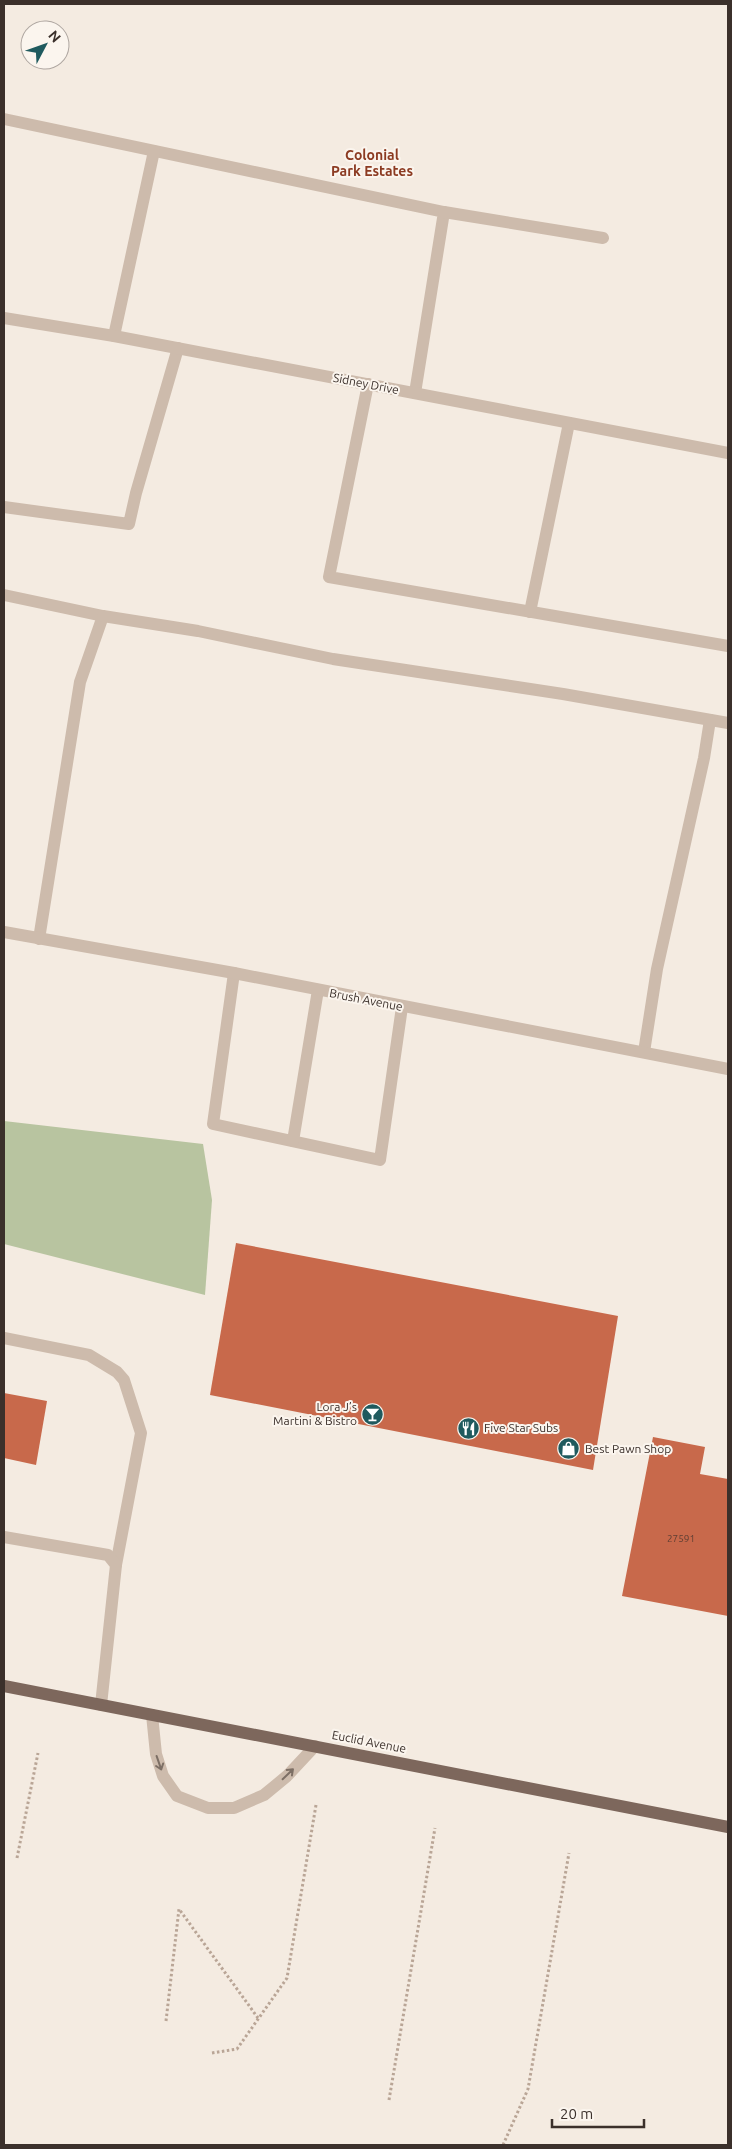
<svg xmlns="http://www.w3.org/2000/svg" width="732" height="2149" viewBox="0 0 732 2149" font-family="Ubuntu,sans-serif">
  <rect width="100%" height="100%" fill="#f4ebe1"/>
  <polygon fill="#b8c4a0" points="4,1121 203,1144 212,1200 205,1295 4,1244"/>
  <g fill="#c8694b">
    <polygon points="236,1243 618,1316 593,1470 210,1395"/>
    <polygon points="4,1393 47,1401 36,1465 4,1458"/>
    <polygon points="653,1437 705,1447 700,1474 728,1479 728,1616 622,1596"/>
  </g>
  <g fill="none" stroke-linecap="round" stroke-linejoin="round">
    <g stroke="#b9a596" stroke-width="3" stroke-dasharray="2.5 2.5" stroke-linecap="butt">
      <polyline points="17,1858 38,1753"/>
      <polyline points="166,2021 179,1909 258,2018"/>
      <polyline points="212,2053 237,2049 287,1978 316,1805"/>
      <polyline points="389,2100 435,1828"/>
      <polyline points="503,2145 528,2089 569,1853"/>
    </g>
    <g stroke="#cdbbac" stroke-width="12">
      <polyline points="4,119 444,212 415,393"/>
      <polyline points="444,212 603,238"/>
      <polyline points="114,336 154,151"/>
      <polyline points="368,384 329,577 728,646"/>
      <polyline points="4,507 129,524 136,493 178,348"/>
      <polyline points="4,595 103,616 80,682 39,939"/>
      <polyline points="530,612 569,423"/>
      <polyline points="103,616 198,631 333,659 563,694 728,723"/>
      <polyline points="234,973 213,1124 380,1160 402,1007"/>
      <polyline points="644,1052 657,969 704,758 710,720"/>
      <polyline points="293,1141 318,990"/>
      <polyline points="4,1338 89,1355 117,1372 124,1380 141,1433 116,1565"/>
      <polyline points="4,1537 108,1555 116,1565 101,1705"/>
      <polyline points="152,1715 156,1754 163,1776 177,1796 208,1808 234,1808 264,1795 287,1776 315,1746"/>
    </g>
    <g stroke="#cdbbac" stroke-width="12">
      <polyline points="4,318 114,336 728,453"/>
      <polyline points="4,932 234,973 728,1069"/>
    </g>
    <polyline stroke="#7d675c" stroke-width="12" points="4,1686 728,1827"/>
  </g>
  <defs><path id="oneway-shaft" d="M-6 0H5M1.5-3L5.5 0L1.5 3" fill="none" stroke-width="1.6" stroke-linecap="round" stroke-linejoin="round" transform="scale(1.25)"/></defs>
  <g stroke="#7d6f65">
    <use href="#oneway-shaft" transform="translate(159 1763) rotate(71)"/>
    <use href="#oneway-shaft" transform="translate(288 1774) rotate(-44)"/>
  </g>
  <defs>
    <symbol id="bar-disc" viewBox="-11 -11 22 22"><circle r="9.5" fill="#1f5a5e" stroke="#fbf5ee"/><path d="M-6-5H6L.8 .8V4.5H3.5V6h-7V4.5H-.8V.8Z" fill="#fff"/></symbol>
    <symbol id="restaurant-disc" viewBox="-11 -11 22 22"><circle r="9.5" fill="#1f5a5e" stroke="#fbf5ee"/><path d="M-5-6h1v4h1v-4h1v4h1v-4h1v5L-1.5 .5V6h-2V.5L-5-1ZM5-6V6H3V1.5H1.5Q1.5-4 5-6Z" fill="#fff"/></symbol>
    <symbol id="shop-disc" viewBox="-11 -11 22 22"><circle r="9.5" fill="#1f5a5e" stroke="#fbf5ee"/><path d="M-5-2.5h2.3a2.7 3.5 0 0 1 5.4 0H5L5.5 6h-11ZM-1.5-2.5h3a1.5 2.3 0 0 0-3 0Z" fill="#fff"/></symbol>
  </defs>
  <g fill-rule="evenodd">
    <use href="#bar-disc" x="360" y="1402" width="25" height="25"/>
    <use href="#restaurant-disc" x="456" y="1416" width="25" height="25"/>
    <use href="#shop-disc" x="556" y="1436" width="25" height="25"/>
  </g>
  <g text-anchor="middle" stroke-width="4" stroke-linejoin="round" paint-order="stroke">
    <g font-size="10" fill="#5e3e33">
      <text x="681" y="1542">27591</text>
    </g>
    <g font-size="12" fill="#3b302b" stroke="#fbf5ee">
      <text transform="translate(366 384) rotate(11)" y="4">Sidney Drive</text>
      <text transform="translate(366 1000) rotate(11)" y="4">Brush Avenue</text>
      <text transform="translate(369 1742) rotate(11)" y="4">Euclid Avenue</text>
    </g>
    <g font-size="12" fill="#3b302b" stroke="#fbf5ee" text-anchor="start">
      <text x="357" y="1411" text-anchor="end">Lora J’s<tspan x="357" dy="14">Martini &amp; Bistro</tspan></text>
      <text x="484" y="1432">Five Star Subs</text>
      <text x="585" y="1453">Best Pawn Shop</text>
    </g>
    <g font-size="14" font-weight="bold" fill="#8c3b22" stroke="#fbf5ee">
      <text x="372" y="160">Colonial<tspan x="372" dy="16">Park Estates</tspan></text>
    </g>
  </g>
  <rect width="732" height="2149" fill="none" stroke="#3b302b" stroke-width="10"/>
  <g transform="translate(45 45) rotate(49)"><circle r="24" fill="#fbf5ee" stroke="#aea6a0"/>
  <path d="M0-4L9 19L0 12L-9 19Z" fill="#1f5a5e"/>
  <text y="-8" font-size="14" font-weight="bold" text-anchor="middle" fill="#3b302b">N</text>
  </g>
  <path d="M552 2119v8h92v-8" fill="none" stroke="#3b302b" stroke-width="2.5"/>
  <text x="560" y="2119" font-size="15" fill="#3b302b" stroke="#fbf5ee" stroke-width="4" paint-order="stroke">20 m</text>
</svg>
